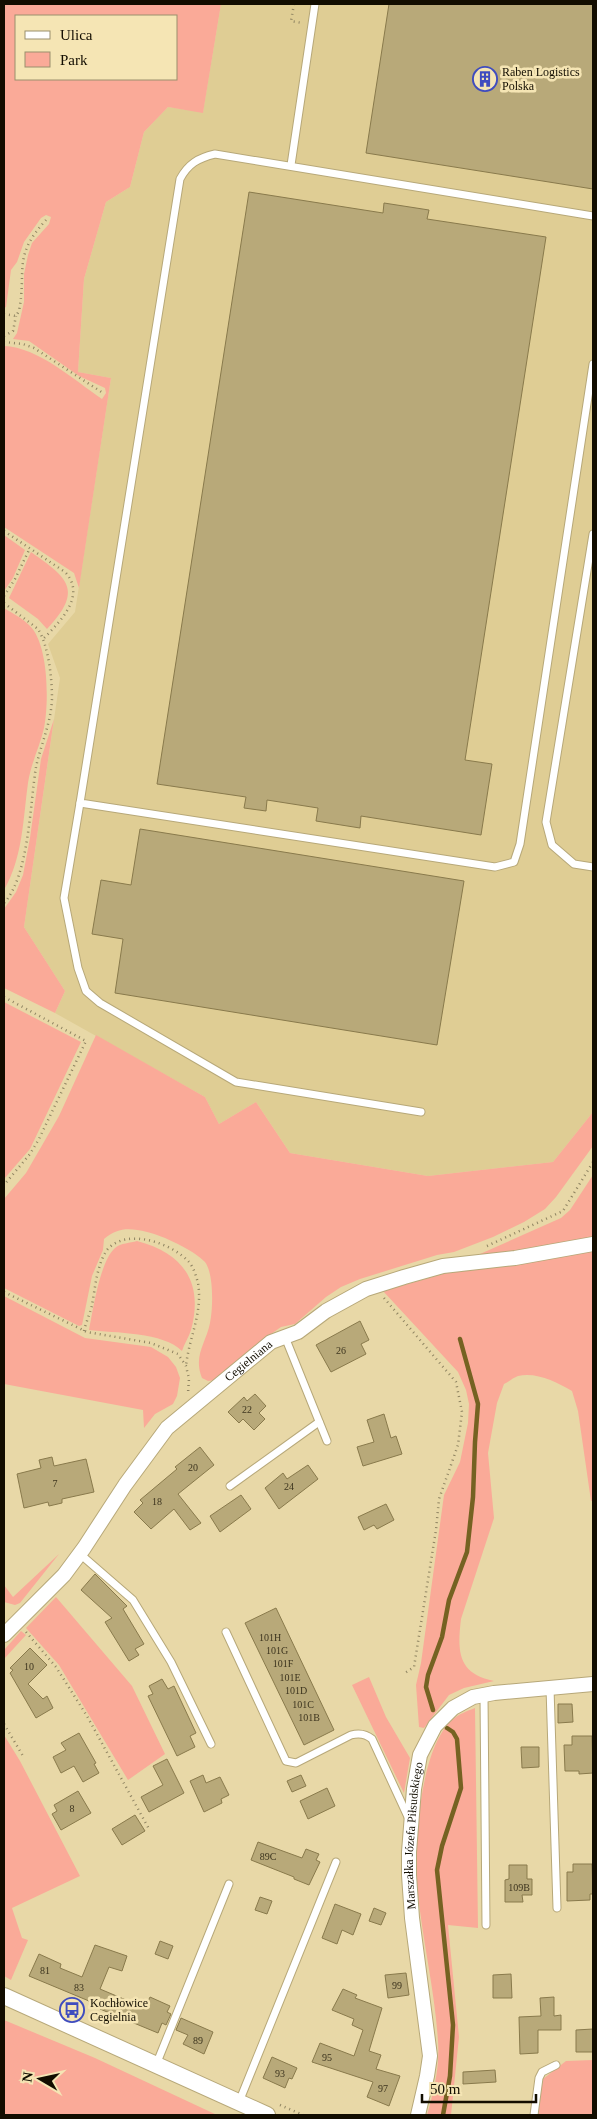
<svg xmlns="http://www.w3.org/2000/svg" width="597" height="2119" viewBox="0 0 597 2119" font-family="Georgia,serif">
  <rect width="100%" height="100%" fill="#e8d8a7"/>
  <polygon fill="#dfcd94" points="221,4 593,4 593,1112 553,1162 428,1176 290,1153 256,1102 219,1124 205,1097 55,1013 65,991 24,927 60,678 48,644 75,612 111,378 78,372 84,279 106,202 130,187 144,132 168,107 203,112"/>
  <g fill="#faaa98" fill-rule="evenodd">
    <path d="M4,4h217l-18,109 -35,-6 -24,25 -14,55 -24,15 -22,77 -6,93 33,6 -32,210 -5,-15 -70,-46v-181c34,1 70,34 98,53l4,-6 -1,-5 -26,-12 -50,-35 -16,-2 4,-6 7,-31v-28l4,-19 4,-12 17,-19 2,-7 -5,-2 -5,3 -17,24 -7,20 -6,8 -5,37 -2,1zM16,16h160v63h-160z"/>
    <polygon points="4,535 25,550 13,578 4,591"/>
    <path d="M31,552c37,26 53,38 16,77l-9,-10 -29,-21z"/>
    <path d="M4,608c8,5 18,10 25,17 20,18 20,78 15,103 -4,18 -13,35 -16,55 -5,36 -5,74 -24,107z"/>
    <polygon points="54,719 24,927 65,991 55,1013 4,988 4,909 16,892 23,875 30,838 41,759"/>
    <polygon points="4,1002 81,1042 30,1149 4,1179"/>
    <path d="M96,1035l109,62 14,27 37,-22 34,51 138,23 125,-14 40,-50v34l-37,51 -11,12 -21,13 -31,15 -39,15 -17,3 -77,24 -19,8 -15,10 -31,27 -14,3 -10,7 -55,46 -8,1 -6,-3c-9,-22 4,-35 8,-55 3,-14 4,-49 -5,-61 -10,-11 -43,-27 -58,-30 -17,-4 -29,-5 -43,7l-1,11 -11,26 -10,49 -3,1 -75,-38v-89l22,-26 33,-57z"/>
    <polygon points="593,1175 593,1237 471,1258 561,1218 570,1210"/>
    <path d="M137,1241c46,12 67,41 54,89 -2,7 -7,14 -9,21 -18,-19 -68,-18 -93,-21 4,-20 11,-69 26,-82 6,-5 15,-5 22,-7z"/>
    <path d="M593,1250v250l-2,1 -13,-90 -6,-20c-16,-9 -35,-19 -54,-15 -5,2 -10,6 -14,8l-7,19 -9,50 6,65 -33,101c-4,33 -3,55 33,62l-30,7 -15,7 -25,33 -5,-1 -3,-42 5,-22 23,-168 16,-33 8,-39 1,-19 -3,-14 -8,-18 -75,-81 67,-19z"/>
    <polygon points="4,1296 85,1338 151,1347 168,1357 176,1367 180,1378 177,1396 173,1404 155,1414 144,1428 143,1410 4,1384"/>
    <polygon points="59,1554 20,1603 15,1605 4,1602 4,1585 13,1597"/>
    <polygon points="56,1597 132,1686 165,1754 128,1780 59,1665 26,1628"/>
    <polygon points="21,1631 26,1635 4,1659 4,1650"/>
    <polygon points="369,1677 386,1717 410,1758 404,1793 352,1685"/>
    <path d="M475,1708l3,220 -30,-3 11,112 -8,78h-24c7,-24 13,-49 11,-74 -3,-49 -15,-98 -20,-147 -5,-42 1,-145 34,-174 7,-6 15,-9 23,-12z"/>
    <polygon points="4,1735 20,1761 80,1876 12,1908 22,1938 28,1940 11,1980 4,1976"/>
    <polygon points="4,2020 95,2058 217,2115 4,2115"/>
    <polygon points="593,2060 593,2115 538,2115 543,2079 566,2061"/>
  </g>
  <g fill="none" stroke-linecap="round" stroke-linejoin="round">
    <g stroke="#756222" stroke-width="4.5">
      <polyline points="433,1710 426,1687 428,1675 442,1637 449,1600 467,1552 473,1497 475,1442 478,1404 460,1339"/>
      <polyline points="443,2115 450,2076 453,2025 437,1870 442,1846 461,1788 457,1739 453,1732 447,1728"/>
    </g>
  </g>
  <g fill="#b8a979" stroke="#897a4c">
    <polygon points="389,4 593,4 593,189 366,153"/>
    <polygon points="249,192 383,213 384,203 429,210 427,219 546,237 465,760 492,764 481,835 361,816 360,828 316,821 318,808 267,800 266,811 244,808 246,797 157,784"/>
    <polygon points="140,829 464,881 437,1045 115,993 123,939 92,934 101,880 131,885"/>
    <polygon points="360,1321 369,1340 361,1344 366,1354 331,1372 316,1345"/>
    <polygon points="255,1394 266,1406 259,1413 265,1419 254,1430 243,1419 239,1423 228,1412 244,1397 247,1401"/>
    <polygon points="384,1414 391,1438 396,1436 402,1454 363,1466 357,1447 374,1442 367,1420"/>
    <polygon points="200,1447 214,1465 178,1494 201,1523 190,1530 174,1509 151,1529 134,1512 143,1503 140,1500 177,1469 175,1467"/>
    <polygon points="52,1457 54,1466 86,1459 94,1492 62,1499 62,1503 49,1506 48,1502 24,1508 17,1474 41,1468 39,1460"/>
    <polygon points="308,1465 318,1479 279,1509 265,1488 283,1473 287,1479"/>
    <polygon points="241,1495 251,1509 220,1532 210,1516"/>
    <polygon points="386,1504 394,1520 377,1529 374,1525 364,1530 358,1517"/>
    <polygon points="95,1574 127,1606 123,1609 144,1644 135,1649 139,1655 129,1661 105,1622 112,1618 81,1590"/>
    <polygon points="276,1608 334,1730 304,1745 245,1623"/>
    <polygon points="30,1648 47,1665 28,1684 43,1699 47,1696 53,1708 36,1718 10,1673 13,1670 10,1668"/>
    <polygon points="162,1679 168,1689 174,1686 196,1733 190,1736 195,1747 177,1756 148,1696 153,1694 149,1686"/>
    <polygon points="558,1704 572,1704 573,1722 558,1723"/>
    <polygon points="79,1733 96,1763 94,1764 99,1773 83,1782 74,1766 61,1773 53,1757 66,1750 61,1743"/>
    <polygon points="572,1736 592,1736 593,1773 579,1774 579,1771 565,1771 564,1745 572,1745"/>
    <polygon points="521,1747 539,1747 539,1767 522,1768"/>
    <polygon points="167,1759 184,1793 149,1812 141,1797 163,1785 153,1766"/>
    <polygon points="203,1775 206,1783 220,1777 229,1795 221,1799 222,1803 204,1812 190,1781"/>
    <polygon points="301,1775 306,1786 292,1792 287,1781"/>
    <polygon points="327,1788 335,1806 308,1819 300,1801"/>
    <polygon points="78,1791 91,1813 61,1830 52,1814 57,1811 54,1805"/>
    <polygon points="135,1815 145,1831 122,1845 112,1829"/>
    <polygon points="258,1842 302,1858 306,1849 319,1854 316,1860 320,1862 309,1885 294,1879 294,1877 251,1860"/>
    <polygon points="573,1864 592,1864 593,1894 590,1894 590,1900 567,1901 567,1872 573,1872"/>
    <polygon points="509,1865 527,1865 527,1879 532,1879 532,1895 522,1895 523,1902 505,1902 505,1880 509,1879"/>
    <polygon points="260,1897 272,1901 267,1914 255,1910"/>
    <polygon points="335,1904 361,1914 353,1935 342,1930 337,1944 322,1938"/>
    <polygon points="374,1908 386,1913 381,1925 369,1921"/>
    <polygon points="160,1941 173,1946 168,1959 155,1954"/>
    <polygon points="95,1945 127,1956 122,1971 109,1967 100,1989 145,2008 150,1997 170,2006 167,2012 171,2014 166,2025 162,2023 158,2033 100,2009 101,2006 29,1976 39,1954 61,1964 60,1968 82,1977"/>
    <polygon points="406,1973 409,1995 388,1998 385,1975"/>
    <polygon points="511,1974 512,1998 493,1998 493,1975"/>
    <polygon points="343,1989 357,1995 355,1998 382,2008 369,2051 381,2055 376,2069 400,2076 389,2106 367,2097 373,2082 312,2062 320,2043 354,2056 363,2030 352,2025 354,2019 332,2010"/>
    <polygon points="554,1997 554,2016 561,2015 561,2030 538,2030 538,2053 520,2054 519,2017 541,2016 540,1998"/>
    <polygon points="181,2018 213,2032 204,2054 183,2044 188,2035 176,2030"/>
    <polygon points="593,2029 593,2052 576,2052 576,2030"/>
    <polygon points="272,2057 297,2068 292,2079 289,2078 285,2088 263,2078"/>
    <polygon points="495,2070 496,2082 463,2084 463,2072"/>
  </g>
  <g fill="none" stroke-linecap="round" stroke-linejoin="round">
    <defs>
      <g id="service">
        <polyline points="291,165 315,4"/>
        <path d="M593,216l-378,-62c-17,4 -27,10 -35,25l-100,624 415,64 19,-5 6,-18 73,-480"/>
        <polyline points="593,534 546,822 552,845 574,864 593,867"/>
        <polyline points="80,803 64,898 78,968 86,991 100,1003 236,1082 421,1112"/>
        <polyline points="285,1337 327,1441"/>
        <polyline points="230,1486 319,1422"/>
        <polyline points="80,1554 133,1600 171,1662 211,1744"/>
        <path d="M226,1632l60,129 10,2 55,-28c7,-2 15,-1 21,4l37,80"/>
        <polyline points="550,1688 557,1908"/>
        <polyline points="484,1695 486,1925"/>
        <polyline points="156,2065 229,1884"/>
        <polyline points="239,2102 336,1862"/>
        <polyline points="534,2115 539,2078 542,2072 556,2065"/>
      </g>
      <g id="minor">
        <path id="s1" d="M4,1635l60,-60 20,-27 41,-63 42,-57 104,-86 27,-10 28,-21 40,-22 38,-12 39,-11 72,-8 78,-14"/>
        <path id="s2" d="M418,2115l9,-39 3,-20 -18,-138 -3,-43v-23l5,-63 6,-34 15,-29 18,-18 20,-11 21,-4 99,-9"/>
      </g>
      <polyline id="tertiary" points="4,1996 267,2115"/>
    </defs>
    <use href="#service" stroke="#b7a879" stroke-width="9"/>
    <use href="#minor" stroke="#b7a879" stroke-width="16"/>
    <use href="#tertiary" stroke="#b7a879" stroke-width="18"/>
    <g stroke="#8f8462" stroke-width="2.5" stroke-dasharray="1 4" stroke-linecap="butt">
      <polyline points="294,4 291,21 302,23"/>
      <path d="M4,314l12,2 3,-5c8,-41 -7,-54 27,-91"/>
      <polyline points="4,336 13,331 16,316"/>
      <polyline points="4,342 23,344 34,348 103,393"/>
      <path d="M4,531l61,41c22,23 -5,50 -22,67"/>
      <polyline points="4,596 15,579 30,548"/>
      <path d="M4,603l34,26c11,18 14,50 14,70 -1,24 -11,45 -16,68 -6,37 -7,109 -32,136"/>
      <polyline points="4,997 86,1041 39,1139 30,1154 4,1185"/>
      <polyline points="487,1246 563,1211 593,1162"/>
      <polyline points="4,1292 87,1332 151,1343 178,1354 186,1366 189,1379 188,1393"/>
      <polyline points="384,1298 456,1382 462,1412 458,1445 439,1499 436,1530 414,1667 405,1673"/>
      <path d="M84,1331c2,-9 6,-17 8,-26 3,-16 5,-41 15,-55 19,-23 65,-7 82,12 5,6 7,14 9,21 5,30 -9,54 -12,83"/>
      <polyline points="26,1632 56,1667 87,1716 149,1829"/>
      <polyline points="4,1724 23,1756"/>
      <polyline points="280,2105 303,2115"/>
    </g>
    <use href="#service" stroke="#fff" stroke-width="7"/>
    <use href="#minor" stroke="#fff" stroke-width="14"/>
    <use href="#tertiary" stroke="#fff" stroke-width="16"/>
  </g>
  <defs>
    <symbol id="building-ring" viewBox="-11 -11 22 22"><circle r="9.5" fill="#f5e5b4" stroke="#3f4cbf" stroke-width="1.5"/><path d="M-4-6H4V6H1V3H-1V6H-4ZM-2.5-4.3h1.7v1.8h-1.7ZM.8-4.3h1.7v1.8H.8ZM-2.5-1h1.7V.8h-1.7ZM.8-1h1.7V.8H.8Z" fill="#3f4cbf"/></symbol>
    <symbol id="bus-ring" viewBox="-11 -11 22 22"><circle r="9.5" fill="#f5e5b4" stroke="#3f4cbf" stroke-width="1.5"/><path d="M-5-6H5V4H4V6H2V4H-2V6H-4V4H-5ZM-3.5-4V0h7V-4ZM-3.5 1.2v1.5H-2V1.2ZM2 1.2v1.5H3.5V1.2Z" fill="#3f4cbf"/></symbol>
  </defs>
  <g fill-rule="evenodd">
    <use href="#building-ring" x="471" y="65" width="28" height="28"/>
    <use href="#bus-ring" x="58" y="1996" width="28" height="28"/>
  </g>
  <g text-anchor="middle" stroke-width="5" stroke-linejoin="round" paint-order="stroke">
    <g font-size="10" fill="#3c341e">
      <text x="341" y="1354">26</text>
      <text x="247" y="1413">22</text>
      <text x="193" y="1471">20</text>
      <text x="55" y="1487">7</text>
      <text x="289" y="1490">24</text>
      <text x="157" y="1505">18</text>
      <text x="270" y="1641">101H</text>
      <text x="277" y="1654">101G</text>
      <text x="283" y="1667">101F</text>
      <text x="29" y="1670">10</text>
      <text x="290" y="1681">101E</text>
      <text x="296" y="1694">101D</text>
      <text x="303" y="1708">101C</text>
      <text x="309" y="1721">101B</text>
      <text x="72" y="1812">8</text>
      <text x="268" y="1860">89C</text>
      <text x="519" y="1891">109B</text>
      <text x="45" y="1974">81</text>
      <text x="397" y="1989">99</text>
      <text x="79" y="1991">83</text>
      <text x="198" y="2044">89</text>
      <text x="327" y="2061">95</text>
      <text x="280" y="2077">93</text>
      <text x="383" y="2092">97</text>
    </g>
    <g font-size="12" fill="#120d00" stroke="#f5e5b4" text-anchor="start">
      <text x="502" y="76">Raben Logistics<tspan x="502" dy="14">Polska</tspan></text>
      <text x="90" y="2007">Kochłowice<tspan x="90" dy="14">Cegielnia</tspan></text>
    </g>
    <g font-size="12" fill="#120d00" stroke="#f5e5b4">
      <text dy="4" stroke="none"><textPath href="#s1" startOffset="370">Cegielniana</textPath></text>
      <text dy="4" stroke="none"><textPath href="#s2" startOffset="282">Marszałka Józefa Piłsudskiego</textPath></text>
    </g>
  </g>
  <rect width="597" height="2119" fill="none" stroke="#120d00" stroke-width="10"/>
  <rect x="15" y="15" width="162" height="65" fill="#f5e5b4" stroke="#9a8f6c"/>
  <rect x="25" y="31" width="25" height="8" fill="#ffffff" stroke="#9a8f6c"/>
  <text x="60" y="40" font-size="15" fill="#120d00">Ulica</text>
  <rect x="25" y="52" width="25" height="15" fill="#faaa98" stroke="#9a8f6c"/>
  <text x="60" y="65" font-size="15" fill="#120d00">Park</text>
  <g transform="translate(40 2079) rotate(279)" stroke="#f5e5b4" stroke-width="4" paint-order="stroke">
  <path d="M0-4L9 19L0 12L-9 19Z" fill="#120d00"/>
  <text y="-8" font-size="14" font-weight="bold" text-anchor="middle" fill="#120d00">N</text>
  </g>
  <path d="M422 2094v8h114v-8" fill="none" stroke="#120d00" stroke-width="2.5"/>
  <text x="430" y="2094" font-size="15" fill="#120d00" stroke="#f5e5b4" stroke-width="4" paint-order="stroke">50 m</text>
</svg>
